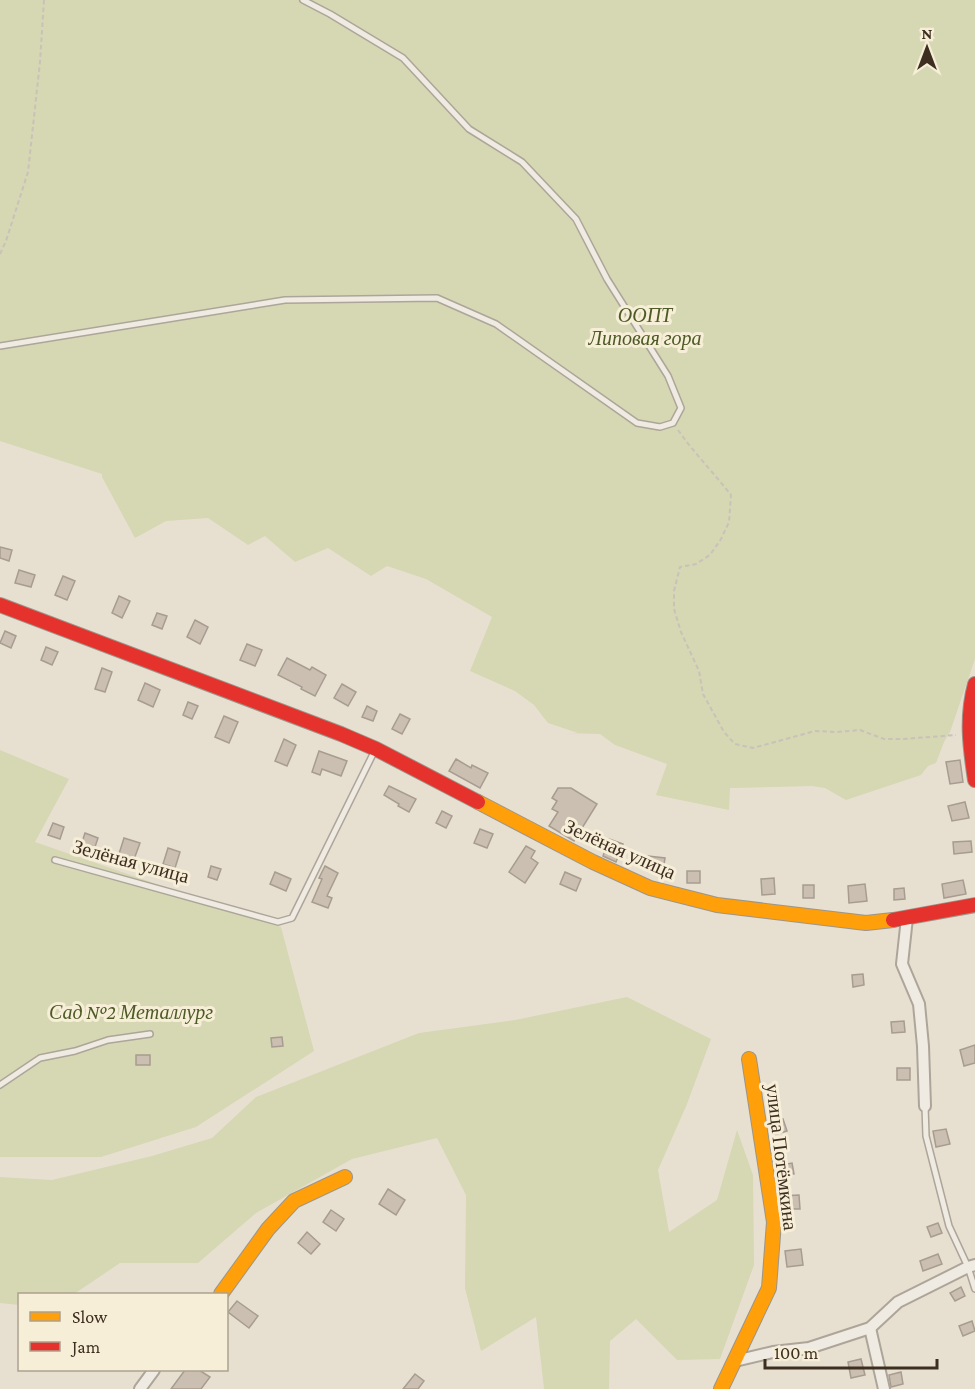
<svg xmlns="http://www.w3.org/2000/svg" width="975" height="1389" viewBox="0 0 975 1389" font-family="'Crimson Pro',serif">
  <rect width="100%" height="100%" fill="#e7e0d1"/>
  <g fill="#d6d7b3">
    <polygon points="0,0 975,0 975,659 950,732 944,742 936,763 928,766 921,775 846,800 825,788 812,786 730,788 729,810 656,795 667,764 615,745 600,734 565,733 578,733 548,723 534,705 515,691 470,671 492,617 426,579 387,566 371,576 328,548 295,562 265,536 248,545 208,518 166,521 135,538 102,477 102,474 0,441"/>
    <polygon points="0,750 69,779 35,842 281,927 314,1051 196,1127 101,1157 0,1157"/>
    <polygon points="627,997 711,1039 687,1104 658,1170 669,1232 717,1200 737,1130 753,1175 754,1265 720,1359 677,1360 636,1319 610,1341 609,1389 544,1389 536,1317 481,1351 465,1288 466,1195 437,1138 352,1159 256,1213 198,1263 120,1263 74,1294 20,1294 19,1305 0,1303 0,1177 52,1180 152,1156 212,1138 256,1097 419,1033 515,1020"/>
  </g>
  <g fill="#cbbfb2" stroke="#a89c90" stroke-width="1.5">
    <polygon points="0,547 12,550 9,561 0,558"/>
    <polygon points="19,570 35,575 31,587 15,583"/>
    <polygon points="63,576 75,581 67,600 55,595"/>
    <polygon points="119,596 130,601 122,618 112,613"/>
    <polygon points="157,613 167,616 162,629 152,625"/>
    <polygon points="195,620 208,627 200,644 187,637"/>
    <polygon points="5,631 16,636 11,648 0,643"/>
    <polygon points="247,644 262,650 255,666 240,660"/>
    <polygon points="46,647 58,652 52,665 41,660"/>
    <polygon points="287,658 310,670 312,667 326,675 315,696 301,689 302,687 278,675"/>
    <polygon points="102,668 112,672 105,692 95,689"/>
    <polygon points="145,683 160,690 153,707 138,700"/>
    <polygon points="342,684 356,692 348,706 334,698"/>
    <polygon points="188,702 198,706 192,719 183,715"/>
    <polygon points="367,706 377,711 373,721 362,717"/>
    <polygon points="400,714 410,719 402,734 392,729"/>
    <polygon points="224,716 238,722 229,743 215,737"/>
    <polygon points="284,739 296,745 287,766 275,761"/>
    <polygon points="319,751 347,761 341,776 322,769 320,775 312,772"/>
    <polygon points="456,759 471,768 472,765 488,773 480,788 449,771"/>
    <polygon points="960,760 963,782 950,784 946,762"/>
    <polygon points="389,786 416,799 409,812 398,806 399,804 384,795"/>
    <polygon points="558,788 571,788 597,804 574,841 549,826 558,812 552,809 557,801 552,798"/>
    <polygon points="965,802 969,818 952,821 948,806"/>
    <polygon points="442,811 452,816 446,828 436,823"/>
    <polygon points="53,823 64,827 60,839 48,835"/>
    <polygon points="480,829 493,834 487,848 474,843"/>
    <polygon points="85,833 98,838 94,850 81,845"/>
    <polygon points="124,838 140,843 133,862 118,857"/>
    <polygon points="609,839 623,844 616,862 603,856"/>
    <polygon points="971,841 972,852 954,854 953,842"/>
    <polygon points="526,846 535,851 531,858 538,863 525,883 509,872"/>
    <polygon points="168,848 180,852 175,868 163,864"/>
    <polygon points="648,856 665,858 663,872 646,870"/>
    <polygon points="211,866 221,869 217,880 208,877"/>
    <polygon points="325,866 338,873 327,896 332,898 328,908 312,902 322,879 319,878"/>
    <rect x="687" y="871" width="13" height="12"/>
    <polygon points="275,872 291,879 286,891 270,884"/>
    <polygon points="565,872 581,879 576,891 560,884"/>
    <polygon points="774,878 775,894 762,895 761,879"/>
    <polygon points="963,880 966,894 944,898 942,884"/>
    <polygon points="865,884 867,901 849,903 848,886"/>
    <rect x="803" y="885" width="11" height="13"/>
    <polygon points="904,888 905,899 894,900 894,889"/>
    <polygon points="863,974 864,985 853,987 852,975"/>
    <polygon points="904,1021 905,1032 892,1033 891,1022"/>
    <polygon points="282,1037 283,1046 272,1047 271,1038"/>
    <polygon points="975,1045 975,1063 964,1066 960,1050"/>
    <rect x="136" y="1055" width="14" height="10"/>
    <rect x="897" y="1068" width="13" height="12"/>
    <polygon points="783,1119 787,1131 773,1135 769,1123"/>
    <polygon points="946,1129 950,1144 936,1147 933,1131"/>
    <polygon points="792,1163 794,1174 778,1177 775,1166"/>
    <polygon points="388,1189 405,1200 396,1215 379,1204"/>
    <polygon points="799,1195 800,1209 782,1209 780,1196"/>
    <polygon points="331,1210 344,1219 336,1231 323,1222"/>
    <polygon points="938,1223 942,1233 931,1237 927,1227"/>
    <polygon points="307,1232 320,1244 311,1254 298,1243"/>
    <polygon points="801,1249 803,1265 787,1267 785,1251"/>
    <polygon points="938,1254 942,1264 923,1271 920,1261"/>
    <polygon points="961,1287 965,1296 955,1301 950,1293"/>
    <polygon points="237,1301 258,1316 249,1328 228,1312"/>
    <polygon points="972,1321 975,1331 963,1336 959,1326"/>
    <polygon points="861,1359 865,1375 851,1378 848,1362"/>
    <polygon points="185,1370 199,1370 210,1377 201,1389 171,1389"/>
    <polygon points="901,1372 903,1384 891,1387 889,1375"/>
    <polygon points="415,1374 424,1381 418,1389 403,1389"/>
  </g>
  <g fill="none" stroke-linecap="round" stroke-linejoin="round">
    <defs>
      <g id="lane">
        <polyline points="0,346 285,300 437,298 496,324 637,423 660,427 673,423 681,408 668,376 607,279 576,219 522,162 469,129 403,58 330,14 303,0"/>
        <polyline points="55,860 278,922 292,918 375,750"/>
        <polyline points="0,1085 40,1058 75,1051 108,1040 150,1034"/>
        <polyline points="925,1106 926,1136 949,1226 968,1267 975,1289"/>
      </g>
      <g id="street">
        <polyline points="907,918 902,964 919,1004 923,1046 925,1106"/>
        <polyline points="870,1328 884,1389"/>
        <polyline points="735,1361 773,1352 809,1348 870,1328 898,1302 968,1267 975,1265"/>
        <polyline points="140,1389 154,1370"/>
      </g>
      <g id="slow">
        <polyline points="478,802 593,862 650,888 717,905 866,923 893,920"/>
        <polyline points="221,1294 268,1229 294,1201 345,1177"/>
        <polyline points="721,1389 769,1288 774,1222 749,1059"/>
      </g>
      <g id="jam">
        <polyline points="0,605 341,734 376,749 478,802"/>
        <path d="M975,684c-9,33 -5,63 0,96"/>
        <polyline points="893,920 975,905"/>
      </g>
    </defs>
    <use href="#lane" stroke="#ada599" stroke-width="8"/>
    <use href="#street" stroke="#ada599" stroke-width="14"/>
    <use href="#slow" stroke="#9c958a" stroke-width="16"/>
    <use href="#jam" stroke="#9c958a" stroke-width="16"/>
    <g stroke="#c8c2b9" stroke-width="2" stroke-dasharray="4.5 3" stroke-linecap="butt">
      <polyline points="0,254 6,241 28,172 40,62 44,0"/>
      <path d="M678,430c16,23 36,43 53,65l-2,27 -8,17 -11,16 -14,9 -16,3 -6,24v18l7,23 18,39 4,23 21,38 11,12 18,4 62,-17 22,1 23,-2 24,9h19l53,-4"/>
    </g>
    <use href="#lane" stroke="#efebe3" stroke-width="5"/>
    <use href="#street" stroke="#efebe3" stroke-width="10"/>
    <use href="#slow" stroke="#ff9f0a" stroke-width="14"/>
    <use href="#jam" stroke="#e5322d" stroke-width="14"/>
  </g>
  <g text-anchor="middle" stroke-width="6" stroke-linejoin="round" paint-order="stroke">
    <g font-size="20" font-style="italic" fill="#4d5a26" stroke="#f7eed8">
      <text x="645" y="322">ООПТ<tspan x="645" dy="23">Липовая гора</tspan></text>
      <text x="131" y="1019">Сад №2 Металлург</text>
    </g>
    <g font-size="20" fill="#3d2e20" stroke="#f7eed8">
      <text transform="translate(620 849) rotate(24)" y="7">Зелёная улица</text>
      <text transform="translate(131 861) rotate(15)" y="7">Зелёная улица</text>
      <text transform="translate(782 1157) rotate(83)" y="7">улица Потёмкина</text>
    </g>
  </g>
  <rect x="18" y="1293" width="210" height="78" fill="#f7eed8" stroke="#ada18e" stroke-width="1.5"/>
  <rect x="30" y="1312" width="30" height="9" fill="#ff9f0a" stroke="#ada18e" stroke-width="1.5"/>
  <text x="72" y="1323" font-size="18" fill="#3d2e20">Slow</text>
  <rect x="30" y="1342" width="30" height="9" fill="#e5322d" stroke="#ada18e" stroke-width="1.5"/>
  <text x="72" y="1353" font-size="18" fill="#3d2e20">Jam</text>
  <g transform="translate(927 48)" stroke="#f7eed8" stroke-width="4.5" paint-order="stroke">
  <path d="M0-4.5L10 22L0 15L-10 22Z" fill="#3d2e20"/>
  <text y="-9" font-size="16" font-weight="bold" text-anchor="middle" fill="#3d2e20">N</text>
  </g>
  <path d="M765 1359v9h172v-9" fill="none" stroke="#3d2e20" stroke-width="3"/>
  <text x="774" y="1359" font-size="18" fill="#3d2e20" stroke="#f7eed8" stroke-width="4.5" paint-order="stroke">100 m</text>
</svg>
